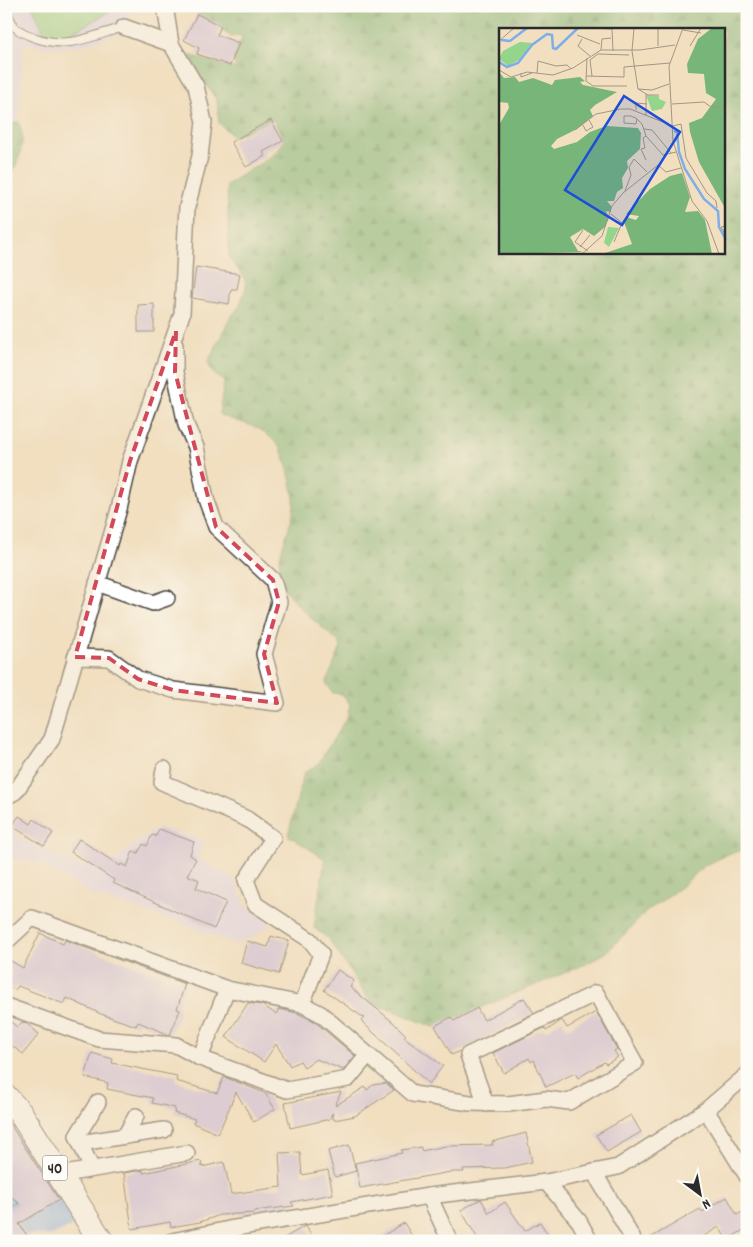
<svg xmlns="http://www.w3.org/2000/svg" width="753" height="1247" viewBox="0 0 753 1247" font-family="Dekko,sans-serif">
  <defs>
    <pattern id="forest-firs" width="22" height="20" patternUnits="userSpaceOnUse" patternTransform="scale(1.25)"><rect width="22" height="20" fill="#77b678"/><path d="M5 1l3.5 6h-7zM16 11l3.5 6h-7z" fill="#629463"/></pattern>
  </defs>
  <rect width="100%" height="100%" fill="#fdfcf7"/>
  <filter id="ink" filterUnits="userSpaceOnUse"><feTurbulence type="fractalNoise" baseFrequency=".02" numOctaves="2"/><feDisplacementMap in="SourceGraphic" scale="10" xChannelSelector="R" yChannelSelector="G"/><feConvolveMatrix kernelMatrix="1 2 1 2 8 2 1 2 1" color-interpolation-filters="sRGB"/></filter>
  <filter id="wash" filterUnits="userSpaceOnUse"><feTurbulence type="fractalNoise" baseFrequency=".0096" numOctaves="4" result="noise"/><feDisplacementMap in="SourceGraphic" scale="20" xChannelSelector="R" yChannelSelector="G"/><feGaussianBlur stdDeviation="1.12" result="paint"/><feColorMatrix in="noise" values="0 0 0 0 0 0 0 0 0 0 0 0 0 0 0 0 0 1.4 0 .05"/><feComposite in="paint" operator="in"/></filter>
  <g filter="url(#wash)">
    <rect width="100%" height="100%" fill="#f1dfc0"/>
    <g fill="#ddd5f6">
      <polygon points="6,6 134,6 124,32 81,46 48,48 28,44 22,48 20,105 18,121 6,128 6,101 9,99 6,74"/>
      <polygon points="6,821 21,839 82,866 98,868 111,863 158,827 204,841 197,857 235,881 246,906 268,920 270,925 251,938 235,944 185,924 95,896 43,865 6,857"/>
    </g>
    <g fill="url(#forest-firs)" stroke="#517052" fill-rule="evenodd">
      <path d="M183,6h564v843l-19,5 -24,12 -22,20 -36,26 -39,40 -21,12 -152,63 -64,-25 -41,-63 -15,-11 11,-69 -37,-24 16,-62 14,-9 29,-47 3,-13 -8,-10 -9,-1 -7,-10 15,-36 -2,-5c-15,-13 -44,-36 -54,-53 -17,-27 8,-58 9,-85 1,-9 -8,-44 -12,-52 -2,-5 -8,-11 -12,-15 -14,-14 -35,-14 -51,-23l5,-32 -12,-10 -4,-10 22,-44 9,-11 7,-20 -2,-10 -15,-19 -2,-73c15,-13 50,-26 57,-45l-11,-21 -40,18 -14,-14 -2,-22 -31,-47 50,15 -3,-15 9,-15 -2,-4 -9,2 -35,-25zM500,29h224v223h-224z"/>
      <path d="M18,121c10,21 1,42 -12,60v-53z"/>
    </g>
    <polygon fill="#94d58c" stroke="#60805c" points="32,6 121,6 61,38 46,36"/>
    <g fill="none" stroke-linecap="round" stroke-linejoin="round">
      <polyline stroke="#7eaee9" stroke-width="31" points="6,1199 28,1219 48,1220 67,1212"/>
    </g>
    <g id="blocks">
      <g fill="#c6b7e6">
        <polygon points="197,14 221,26 217,35 239,43 230,66 197,54 199,48 184,40"/>
        <polygon points="271,120 283,141 263,152 265,156 246,167 231,142"/>
        <polygon points="196,267 240,274 237,289 231,289 229,304 192,298"/>
        <polygon points="154,304 154,332 138,332 138,305"/>
        <polygon points="19,816 31,824 34,819 53,833 44,846 12,826"/>
        <polygon points="159,829 194,842 190,855 196,859 187,875 199,880 196,888 226,902 214,929 113,883 114,880 71,852 79,839 120,866 121,864 127,867 133,851 138,853 143,844 147,846 152,835 156,836"/>
        <polygon points="40,933 63,944 65,940 185,984 177,1009 180,1010 170,1035 138,1022 136,1026 101,1014 67,998 64,1004 18,986 15,990 6,985 6,958 23,968"/>
        <polygon points="271,936 289,941 279,974 241,963 247,941 268,947"/>
        <polygon points="338,970 354,981 350,987 393,1022 406,1035 404,1037 443,1066 429,1084 361,1021 364,1018 324,990"/>
        <polygon points="524,998 534,1013 452,1055 435,1026 451,1017 454,1021 477,1008 484,1020"/>
        <polygon points="248,1003 262,1005 276,1014 279,1009 297,1013 314,1021 355,1056 343,1070 316,1059 304,1067 300,1061 290,1066 276,1044 264,1062 226,1037"/>
        <polygon points="596,1012 617,1049 614,1051 618,1057 606,1064 604,1062 578,1078 575,1073 546,1087 534,1060 531,1062 529,1058 504,1073 493,1053 544,1028 546,1031 562,1020 567,1028"/>
        <polygon points="6,1018 17,1027 22,1022 26,1023 39,1034 23,1054 6,1041"/>
        <polygon points="92,1053 113,1059 112,1063 177,1076 176,1081 217,1093 224,1077 265,1093 275,1109 254,1122 236,1092 218,1134 193,1123 195,1119 174,1113 175,1108 152,1103 153,1098 107,1089 108,1083 85,1077"/>
        <polygon points="386,1083 394,1090 355,1116 334,1120 332,1113 330,1119 290,1128 285,1103 341,1092 335,1106 365,1087 367,1090 373,1085"/>
        <polygon points="631,1115 641,1132 607,1152 596,1135"/>
        <polygon points="6,1118 59,1200 19,1224 31,1241 6,1241 6,1207 9,1210 19,1203 6,1193"/>
        <polygon points="526,1133 532,1162 505,1168 463,1169 464,1172 451,1172 360,1188 355,1163 402,1153 401,1150 421,1147 421,1151 446,1146 493,1145 492,1142"/>
        <polygon points="349,1145 356,1171 335,1177 328,1151"/>
        <polygon points="300,1152 302,1175 328,1170 333,1194 291,1202 294,1206 254,1211 254,1213 220,1215 200,1222 171,1227 170,1222 132,1229 124,1173 143,1170 143,1173 201,1161 202,1167 224,1162 231,1194 281,1187 279,1153"/>
        <polygon points="727,1197 737,1215 747,1209 747,1228 727,1240 719,1227 696,1241 645,1241 700,1209 702,1212"/>
        <polygon points="481,1199 489,1213 505,1202 525,1231 540,1222 548,1235 539,1241 479,1241 461,1210"/>
        <polygon points="404,1223 415,1241 374,1241"/>
        <polygon points="306,1226 314,1241 279,1241 305,1226"/>
      </g>
    </g>
  </g>
  <g filter="url(#ink)">
    <use href="#blocks" fill-opacity="0" stroke="#494641" stroke-width="1"/>
    <g fill="none" stroke-linecap="round" stroke-linejoin="round">
      <defs>
        <path id="service" d="M6,7c6,20 7,22 27,30 35,13 56,0 91,-10"/>
        <g id="minor">
          <polyline points="124,27 171,44"/>
          <polyline points="97,583 153,603 167,598"/>
          <polyline points="75,657 109,658 138,679 173,690 277,703 264,654 279,602 273,580 216,527 206,499 196,447 186,425 175,372 175,345"/>
          <polyline points="164,769 162,782 247,819 273,838 246,880 255,904 310,940 321,954 302,1004"/>
          <polyline points="6,797 15,792 52,739 119,509 130,461 182,314 187,207 200,156 204,122 196,86 171,44 165,6"/>
          <polyline points="6,942 32,918 227,989 302,1004 321,1014 413,1094 470,1103 508,1104 546,1099 569,1102 635,1063 596,993 468,1055 486,1104"/>
          <polyline points="6,1006 99,1039 176,1045 200,1058 287,1090 348,1079 367,1056"/>
          <polyline points="200,1058 227,989"/>
          <polyline points="706,1110 747,1176"/>
          <polyline points="125,1136 136,1116"/>
          <polyline points="80,1143 164,1130"/>
          <polyline points="92,1169 77,1136 98,1102"/>
          <polyline points="594,1172 633,1239"/>
          <polyline points="59,1175 187,1153"/>
          <polyline points="546,1182 579,1221 590,1241"/>
          <polyline points="429,1196 450,1241"/>
          <polyline points="172,1241 229,1229 429,1196 546,1182 618,1167 706,1110 747,1075"/>
        </g>
        <polyline id="primary" points="6,1097 21,1114 101,1241"/>
      </defs>
      <use href="#service" stroke="#494641" stroke-width="10"/>
      <use href="#minor" stroke="#494641" stroke-width="18"/>
      <use href="#primary" stroke="#494641" stroke-width="26"/>
      <use href="#service" stroke="#fff" stroke-width="8"/>
      <use href="#minor" stroke="#fff" stroke-width="15"/>
      <use href="#primary" stroke="#fff" stroke-width="24"/>
    </g>
  </g>
  <path d="M0 0H753V1247H0ZM176,331l-1,41 41,155 57,53 6,22 -15,52 13,49 -104,-13 -35,-11 -29,-21 -34,-1 55,-196z" fill="#f1dfc0" fill-opacity=".55" fill-rule="evenodd"/>
  <path fill="none" stroke="#d1495b" stroke-width="4" stroke-dasharray="10 6" stroke-linejoin="round" d="M176,331l-1,41 41,155 57,53 6,22 -15,52 13,49 -104,-13 -35,-11 -29,-21 -34,-1 55,-196z"/>
  <g text-anchor="middle" stroke-width="4" stroke-linejoin="round" paint-order="stroke">
    <rect fill="#fdfcf7" stroke="#6a6a68" stroke-width="1" x="42.5" y="1155.5" width="25" height="25" rx="4"/>
    <g font-size="15" font-weight="bold" fill="#2b2b2b">
      <text x="55" y="1173">40</text>
    </g>
  </g>
  <g transform="translate(499 28)">
    <rect width="226" height="226" fill="#f1dfc0"/>
    <path d="M213,0h13v180l-26,-46 -9,-30 -1,-9 13,-5 14,-19 -10,-6 -2,-19 -16,-1 -1,-9 11,-25zM0,44l5,6 11,-1 4,5 14,-4 19,7 3,-5 25,-3 5,4 -5,1 3,3 34,7 -22,13 -5,5 3,6 -16,13 -20,10 -6,7 3,3 23,-7 13,-10 16,-6 32,2 3,5 -1,16 -13,12 1,7 -6,10 1,10 -6,4 -3,9h-7l4,5v6l-5,-1 3,7 -4,9 -11,9 -11,-7 -13,8 8,14 6,1 -85,2v-129l10,-17 -1,-5 -9,-1zM183,145l8,24 -5,15 13,-1 7,9 7,34h-110l30,-10 -8,-22 2,-5 10,3 3,-4 -13,-2 24,-25 20,-13z" fill="#77b678"/>
    <path d="M147,67l13,1v3l7,3 -4,7 -10,2z" fill="#94d58c"/>
    <path d="M21,14l12,1 -13,17 -11,6 -9,-7 4,-8z" fill="#94d58c"/>
    <path d="M109,199l11,1 -10,19 -5,-4z" fill="#94d58c"/>
    <path fill="none" stroke="#7eaee9" stroke-width="2.5" d="M2,12l9,1 17,-13M0,34l8,5 11,-4 14,-18 15,-11 5,1 1,13 3,1 22,-21M175,103l3,1 2,20 6,17 19,30 14,12 1,16 7,13"/>
    <path fill="none" stroke="#a29784" stroke-width="1" d="M94,0l18,1M113,0l1,23M135,0l-2,23 6,38 14,1 17,-6M159,0v18M184,0l-14,38 4,75 19,60 15,20 12,33M184,2l18,3M78,7l23,9M83,11l-4,7 12,10M0,13l15,-13M191,18l11,-18M102,22l1,-11 9,-1M88,30l-1,23 7,5h34M0,42l12,7 16,-5 26,3 20,-7 28,-18h39l35,-5M22,45v4l11,-4M38,45l1,-12 18,5 11,-1 4,4M87,48l38,1v-10l46,-4M93,48l-2,-16 8,-6 31,1M139,61l10,6h11M147,66v21M173,76l32,-2 7,5 15,1M137,82v-7l11,1M138,91l-1,5 -12,-1v-7h7l2,1 3,1 6,6 4,12 17,19 13,-3M84,97l3,6 7,-4 -4,-7M145,101l8,1 19,23M76,102l21,-16 25,-5h9l43,17 8,-2 5,34 21,35 9,8 1,7M147,132l-5,-11 4,-1 -2,-10 3,-2M126,163l6,-16 -2,-8 5,-8 13,13M112,186l11,9 -8,19M227,198l-5,1 5,9M84,202l-8,12 13,9M81,219l10,-12M83,226l20,-18 10,-30 11,-13 35,-28 8,7 15,-4"/>
    <path fill="#1d4ed8" fill-opacity="0.15" stroke="#1d4ed8" stroke-width="2.5" d="M125,68l56,36 -58,93 -57,-35z"/>
    <rect width="226" height="226" fill="none" stroke="#2b2b2b" stroke-width="2.5"/>
  </g>
  <rect width="753" height="1247" fill="none" stroke="#fdfcf7" stroke-width="25"/>
  <g transform="translate(700 1194) rotate(148)" stroke="#fdfcf7" stroke-width="4" paint-order="stroke">
  <path d="M0-4L9 19L0 12L-9 19Z" fill="#2b2b2b"/>
  <text y="-8" font-size="14" font-weight="bold" text-anchor="middle" fill="#2b2b2b">N</text>
  </g>
</svg>
